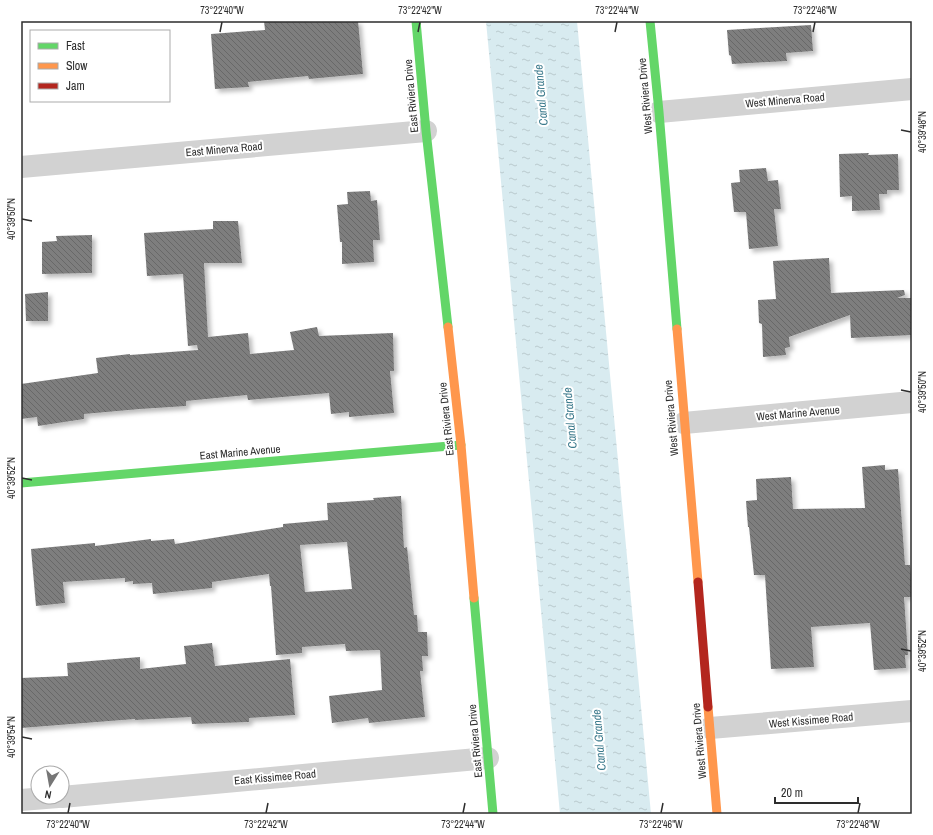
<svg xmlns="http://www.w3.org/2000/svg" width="933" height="835" viewBox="0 0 933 835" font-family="'Archivo Narrow',sans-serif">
  <defs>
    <pattern id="water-ripples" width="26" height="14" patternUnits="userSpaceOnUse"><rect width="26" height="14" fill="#d8ebf0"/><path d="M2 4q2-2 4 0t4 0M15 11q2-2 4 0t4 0" fill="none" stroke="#bacace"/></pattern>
    <pattern id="building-back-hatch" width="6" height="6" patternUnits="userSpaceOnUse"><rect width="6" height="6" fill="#7e7e7e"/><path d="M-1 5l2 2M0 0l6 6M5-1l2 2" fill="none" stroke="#686868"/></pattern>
    <filter id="shadow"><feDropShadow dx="3.5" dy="3.5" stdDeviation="2" flood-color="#0004"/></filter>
  </defs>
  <rect width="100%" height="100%" fill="#fff"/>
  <polygon fill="url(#water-ripples)" points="486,21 577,21 651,814 560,814"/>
  <g fill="url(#building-back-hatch)" fill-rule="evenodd" filter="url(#shadow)">
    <polygon points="264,21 358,21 363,74 309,79 308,76 248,82 249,87 215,89 211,34 265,30"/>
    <polygon points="811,25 813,51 786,53 787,61 732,64 731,56 729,55 727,30"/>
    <polygon points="869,153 868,155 898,154 899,190 887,190 887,194 879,194 880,210 852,211 852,196 840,197 839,154"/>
    <polygon points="766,168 768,181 778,180 781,209 774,209 778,246 749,249 746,212 734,212 731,183 740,182 739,170"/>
    <polygon points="370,191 371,201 377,200 380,240 373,240 374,262 342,264 342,242 340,242 337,205 348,204 347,192"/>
    <polygon points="213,221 238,221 242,263 204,263 208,337 248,333 250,354 294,350 290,332 317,327 319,336 393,333 394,371 390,371 394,413 349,417 349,412 331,414 329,393 248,400 247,395 186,401 186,406 140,409 84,414 84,419 38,426 37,417 21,419 21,384 98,373 96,358 130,354 130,355 198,350 197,345 188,346 183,274 147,276 144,233 213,229"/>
    <polygon points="92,235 92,273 42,274 42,242 57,241 56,236"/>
    <polygon points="829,258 831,293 904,290 905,295 897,298 912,298 912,335 851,338 850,315 789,337 790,347 785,348 786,355 763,357 762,324 759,323 758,300 776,299 773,261"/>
    <polygon points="48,292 48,321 26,321 25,294"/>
    <polygon points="885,465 885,470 898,469 905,565 910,565 912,597 904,597 908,655 905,655 906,668 874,670 870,623 811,627 814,667 771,669 765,575 754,575 749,527 748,527 746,501 757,500 756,479 791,477 793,509 865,508 862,467"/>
    <path d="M401,496l3,52 3,-1 7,68h3l1,17h9l1,24h-6l1,15h-3l5,46 -56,6 -1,-5 -36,5 -3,-27 53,-6 -2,-40 -34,1 -1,-7 -43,3v6l-26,2 -5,-69h-1l-1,-12 -57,8v6l-59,6 -1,-11 -19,1v-3l-8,1v-4l-62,4 2,21 -29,3 -5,-57 64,-6v3l56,-7v2l23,-2 1,5 108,-17v-3l45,-4 -1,-17 47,-3 -1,-2zM347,542l5,47 -47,3 -5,-47z"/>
    <polygon points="212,643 215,666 290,659 295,715 249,718 249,722 192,724 191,717 135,720 135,719 21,728 21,678 68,676 67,663 140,657 140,669 186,664 184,646"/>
  </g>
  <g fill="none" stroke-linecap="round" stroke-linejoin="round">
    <g stroke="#d2d2d2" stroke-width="22">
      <polyline points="659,112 912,89"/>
      <polyline points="21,167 426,131"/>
      <polyline points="684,423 912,402"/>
      <polyline points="710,728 912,711"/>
      <polyline points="62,797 488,758"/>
      <polyline points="21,800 58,797"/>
    </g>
    <g stroke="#63d668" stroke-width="9">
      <polyline points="416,21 426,131 448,327"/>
      <polyline points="650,21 659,112 677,329"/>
      <polyline points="21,483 461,445"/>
      <polyline points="474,598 493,814"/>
    </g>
    <g stroke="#ff974d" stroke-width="9">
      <polyline points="448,327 461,445 474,598"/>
      <polyline points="677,329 698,582"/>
      <polyline points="708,707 717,814"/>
    </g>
    <polyline stroke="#b3261e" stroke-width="9" points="698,582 708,707"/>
  </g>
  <path fill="none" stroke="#2d2d2d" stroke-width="1.5" d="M220,32l2,-10M418,32l2,-10M615,32l2,-10M813,32l2,-10M901,130l10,2M22,219l10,2M901,390l10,2M22,478l10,2M901,649l10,2M22,737l10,2M68,813l2,-10M266,813l2,-10M463,813l2,-10M661,813l2,-10M858,813l2,-10"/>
  <g text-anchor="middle" stroke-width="4" stroke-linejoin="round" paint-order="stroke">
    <g font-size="11" fill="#2d2d2d" stroke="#fff">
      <text transform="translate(411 96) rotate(-95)" y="4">East Riviera Drive</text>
      <text transform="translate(645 96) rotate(-95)" y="4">West Riviera Drive</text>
      <text transform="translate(785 100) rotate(-5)" y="4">West Minerva Road</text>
      <text transform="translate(224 149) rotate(-5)" y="4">East Minerva Road</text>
      <text transform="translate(798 413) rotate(-5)" y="4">West Marine Avenue</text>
      <text transform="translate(671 418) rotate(-95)" y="4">West Riviera Drive</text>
      <text transform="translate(446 419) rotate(-96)" y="4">East Riviera Drive</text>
      <text transform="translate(240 452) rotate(-5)" y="4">East Marine Avenue</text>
      <text transform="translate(811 720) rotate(-5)" y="4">West Kissimee Road</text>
      <text transform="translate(475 741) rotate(-95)" y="4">East Riviera Drive</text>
      <text transform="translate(699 741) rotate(-95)" y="4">West Riviera Drive</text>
      <text transform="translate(275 777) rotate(-5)" y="4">East Kissimee Road</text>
    </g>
    <g font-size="12" font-style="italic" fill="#3d7b8d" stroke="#fff">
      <text transform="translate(541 95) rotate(-95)" y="4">Canal Grande</text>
      <text transform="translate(570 418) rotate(-95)" y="4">Canal Grande</text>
      <text transform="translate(599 740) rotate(-95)" y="4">Canal Grande</text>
    </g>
  </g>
  <rect width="933" height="835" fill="none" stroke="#ffffff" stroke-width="44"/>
  <rect x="30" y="30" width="140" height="72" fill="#ffffff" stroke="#ababab"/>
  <rect x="38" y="43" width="20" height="6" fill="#63d668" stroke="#ababab"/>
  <text x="66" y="50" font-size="12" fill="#2d2d2d">Fast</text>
  <rect x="38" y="63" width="20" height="6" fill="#ff974d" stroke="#ababab"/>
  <text x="66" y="70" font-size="12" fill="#2d2d2d">Slow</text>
  <rect x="38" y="83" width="20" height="6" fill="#b3261e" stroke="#ababab"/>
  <text x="66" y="90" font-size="12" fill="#2d2d2d">Jam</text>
  <g transform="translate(50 785) rotate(191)"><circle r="19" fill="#ffffff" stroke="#ababab"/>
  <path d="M0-3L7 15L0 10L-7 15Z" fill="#767676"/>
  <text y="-6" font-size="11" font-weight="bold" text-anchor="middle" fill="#2d2d2d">N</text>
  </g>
  <path d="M775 797v6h83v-6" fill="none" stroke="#2d2d2d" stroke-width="2"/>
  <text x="781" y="797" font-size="12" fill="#2d2d2d" stroke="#ffffff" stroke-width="3" paint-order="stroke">20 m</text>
  <rect x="22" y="22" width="889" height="791" fill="none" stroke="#2d2d2d" stroke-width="1.5"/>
  <g font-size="10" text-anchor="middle" fill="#2d2d2d">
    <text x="222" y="14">73°22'40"W</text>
    <text x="420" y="14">73°22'42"W</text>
    <text x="617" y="14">73°22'44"W</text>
    <text x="815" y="14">73°22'46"W</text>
    <text transform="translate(922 132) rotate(-90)" y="4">40°39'48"N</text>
    <text transform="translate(11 219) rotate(-90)" y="4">40°39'50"N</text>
    <text transform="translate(922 392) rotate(-90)" y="4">40°39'50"N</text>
    <text transform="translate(11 478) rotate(-90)" y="4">40°39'52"N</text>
    <text transform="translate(922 651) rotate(-90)" y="4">40°39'52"N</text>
    <text transform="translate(11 737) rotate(-90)" y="4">40°39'54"N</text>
    <text x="68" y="828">73°22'40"W</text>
    <text x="266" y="828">73°22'42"W</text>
    <text x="463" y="828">73°22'44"W</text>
    <text x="661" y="828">73°22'46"W</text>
    <text x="858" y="828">73°22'48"W</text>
  </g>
</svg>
